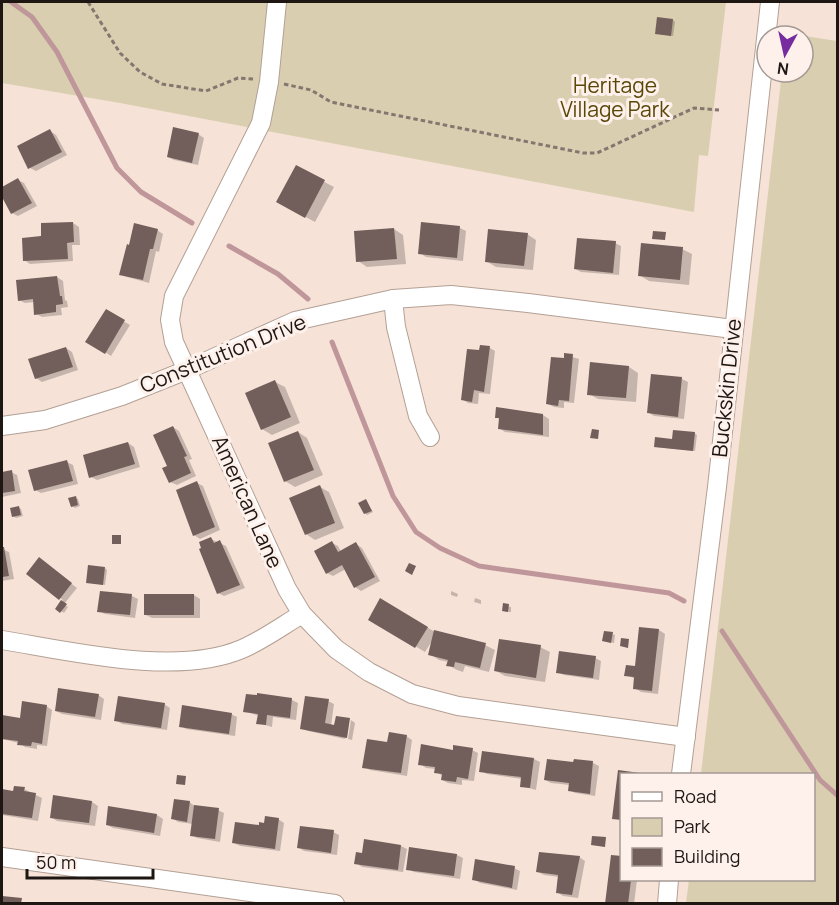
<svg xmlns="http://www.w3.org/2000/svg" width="839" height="905" viewBox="0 0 839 905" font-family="Manrope,sans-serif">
  <rect width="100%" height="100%" fill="#f7e2d7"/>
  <g fill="#d9cfb0">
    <polygon points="2,2 726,2 708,156 699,155 694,212 120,103 2,83"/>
    <polygon points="786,33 837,41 837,903 686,903 689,880 814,880 814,774 701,774 782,72 803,72 803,36 786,36"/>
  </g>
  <g fill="#0003">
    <polygon points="673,20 675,22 673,36 659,34"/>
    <polygon points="50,131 56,135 67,155 36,171 30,168"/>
    <polygon points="198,134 204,138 198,165 174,160 168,157"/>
    <polygon points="296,167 334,187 315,222 287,207"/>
    <polygon points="18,180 24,183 37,206 18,216 12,213 2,194 2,189"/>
    <polygon points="73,223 79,227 80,245 72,245 73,261 30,264 24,260 43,238"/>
    <polygon points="423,224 460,228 466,231 463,261 426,257 420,253"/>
    <polygon points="394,229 403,235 406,264 367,267 358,261"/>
    <polygon points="157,230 163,234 159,252 156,251 149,283 127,277 121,274 130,246"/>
    <polygon points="527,234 536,240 533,270 496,267 486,261"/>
    <polygon points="615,243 621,246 619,275 581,272 575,269"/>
    <polygon points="682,249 692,254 689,285 649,281 639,275"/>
    <polygon points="57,277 63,281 65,300 67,301 68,307 61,308 62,315 42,317 36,314 35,302 25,303 19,300"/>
    <polygon points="106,311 130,325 111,356 88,341"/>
    <polygon points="66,348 72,352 78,370 42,382 36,378"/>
    <polygon points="490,348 495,351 490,394 479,393 478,404 468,403 462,399 481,352"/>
    <polygon points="566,355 579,359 574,403 564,402 564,408 554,407 548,404"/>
    <polygon points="629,367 638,373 636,402 598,399 589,394"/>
    <polygon points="682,379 688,382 684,419 654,416 648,412"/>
    <polygon points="275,382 285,387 300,423 272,435 262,429"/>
    <polygon points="543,415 549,419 549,437 505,432 499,428 501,420 496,417"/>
    <polygon points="173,427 179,431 192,459 189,460 196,476 177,485 170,482 169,467"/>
    <polygon points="298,432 307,438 323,475 295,487 285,481"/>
    <polygon points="694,433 697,435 695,451 655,447"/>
    <polygon points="128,443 134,447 140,467 97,480 91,477"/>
    <polygon points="67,462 73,465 78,484 41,493 35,490"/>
    <polygon points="11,472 17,475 21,493 2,497 2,474"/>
    <polygon points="197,483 203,486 220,530 200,539 194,535"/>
    <polygon points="320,487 329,492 344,528 315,540 306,534"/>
    <polygon points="76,498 78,499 80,506 75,508 72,506"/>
    <polygon points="366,501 373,512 367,515 365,513"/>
    <polygon points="19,508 21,509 23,516 16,518 13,516"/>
    <polygon points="211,539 226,546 245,588 224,596 218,593"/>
    <polygon points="332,543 338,546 341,552 356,544 362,548 380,581 361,591 355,587 346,569 333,576 327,573"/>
    <polygon points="2,549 9,552 14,579 2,581"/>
    <polygon points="45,563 77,588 64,604 68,607 64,613 57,608 63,600 60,598"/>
    <polygon points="105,568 107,570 105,585 87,582"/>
    <polygon points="451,591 458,594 457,597 451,595"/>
    <polygon points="194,595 200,599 200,618 152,618 146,615"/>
    <polygon points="132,596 138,599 135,618 105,614 99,611"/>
    <polygon points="475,598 481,600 481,604 474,602"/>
    <polygon points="381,600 435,632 485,645 495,650 489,672 465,666 463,672 457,670 448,665 449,662 439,660 430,654 432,641 425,652 370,619"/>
    <polygon points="504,605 511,607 511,612 503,611"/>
    <polygon points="659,630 665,634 658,694 641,692 635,688 636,679 626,675 636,667"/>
    <polygon points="612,634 615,635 614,643 604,641"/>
    <polygon points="540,647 550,652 545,682 505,676 496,671"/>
    <polygon points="595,658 601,661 599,680 564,675 558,672"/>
    <polygon points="98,695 104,699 101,720 62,714 56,711"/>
    <polygon points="258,695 292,700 298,703 296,720 273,717 272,727 258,723 259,716 245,711"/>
    <polygon points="328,701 334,704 331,726 335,726 348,720 345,739 308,731 302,728"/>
    <polygon points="164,704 170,708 167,730 122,724 116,720"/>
    <polygon points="46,706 52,710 47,746 37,745 37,749 25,747 19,743 2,739 2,717 21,719"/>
    <polygon points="231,714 237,717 235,736 186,729 181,726"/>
    <polygon points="351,720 355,723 352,740 348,739"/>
    <polygon points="406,736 412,740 407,776 370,770 364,767 388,744"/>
    <polygon points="472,750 478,753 474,781 462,780 462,785 448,783 442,780 443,776 436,772 436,769 426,768 420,764 454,752"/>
    <polygon points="534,759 540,762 536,790 521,786 522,779 487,774 481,771"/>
    <polygon points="575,761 593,763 599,766 595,796 575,793 569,790 570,785 551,783 545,780 575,764"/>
    <polygon points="24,789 42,798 38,821 2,815 2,791 14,793"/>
    <polygon points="54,797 92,802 98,806 95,826 57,821 51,817"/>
    <polygon points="189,802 195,806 218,810 224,813 220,842 197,838 192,835 193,824 178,822 172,818"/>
    <polygon points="157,815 163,819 160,836 113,828 107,825"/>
    <polygon points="278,819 284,823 280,851 240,846 234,843 260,827"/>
    <polygon points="333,832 339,835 337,855 304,851 298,847"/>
    <polygon points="401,846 407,849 403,872 362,867 356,863"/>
    <polygon points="457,855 463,858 460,879 414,872 408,869"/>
    <polygon points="579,857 585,861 578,898 563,896 557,892 559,877 544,875 538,872"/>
    <polygon points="514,868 520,871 517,890 480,883 474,879"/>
    <polygon points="622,880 637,880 634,904 607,904"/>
  </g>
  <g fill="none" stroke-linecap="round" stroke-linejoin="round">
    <g stroke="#bf979b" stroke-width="5">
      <polyline points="11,2 32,17 57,52 117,168 141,192 192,223"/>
      <polyline points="229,246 278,274 308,299"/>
      <polyline points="332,342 393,496 416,532 440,548 479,566 669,593 684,601"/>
      <polyline points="722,631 820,780 838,796"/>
    </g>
  </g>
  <g fill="#725e5a">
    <polygon points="657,17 673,19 671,36 655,34"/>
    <polygon points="173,127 199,133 192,163 167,157"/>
    <polygon points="50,129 62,152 28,169 17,146"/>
    <polygon points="296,165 325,180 305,218 276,202"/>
    <polygon points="18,178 32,203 11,214 2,197 2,187"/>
    <polygon points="73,222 74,242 67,243 68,259 23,261 22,238 41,236 41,223"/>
    <polygon points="421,222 460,226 457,258 418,254"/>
    <polygon points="134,223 158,229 153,249 150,249 143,280 119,275 127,244 129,245"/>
    <polygon points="394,228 397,259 356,262 354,231"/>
    <polygon points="488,229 528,233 524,266 485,262"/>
    <polygon points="653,231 666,232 665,240 652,239"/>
    <polygon points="577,238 616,241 613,273 574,269"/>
    <polygon points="641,243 683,247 680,280 638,276"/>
    <polygon points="57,276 60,296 62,296 63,304 56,305 56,312 34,315 33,299 18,301 16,280"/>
    <polygon points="106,309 125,320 105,354 85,342"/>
    <polygon points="480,345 490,346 484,392 474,390 472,402 461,400 467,349 479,350"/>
    <polygon points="66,347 73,367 35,379 28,359"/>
    <polygon points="564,353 573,354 569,401 559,400 558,406 546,404 551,357 564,358"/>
    <polygon points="590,362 629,366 626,398 587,395"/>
    <polygon points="651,374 682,377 678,417 647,413"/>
    <polygon points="275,380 291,417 261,430 245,393"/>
    <polygon points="496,407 543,414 543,435 498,429 499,418 495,418"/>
    <polygon points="173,426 187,456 184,457 191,473 169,483 162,468 167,466 153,435"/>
    <polygon points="592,429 599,430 598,439 590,438"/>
    <polygon points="673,430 695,432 693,451 654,447 655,437 672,439"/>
    <polygon points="298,431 314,470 284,482 268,443"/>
    <polygon points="128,442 135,464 89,478 83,455"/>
    <polygon points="67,460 73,481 34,491 28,470"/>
    <polygon points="12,470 15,491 2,493 2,472"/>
    <polygon points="197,481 215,527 193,536 176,490"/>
    <polygon points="320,485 335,523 305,535 289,498"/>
    <polygon points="76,496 78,505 71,507 68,498"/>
    <polygon points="366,499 372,511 364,514 358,503"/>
    <polygon points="19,506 21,515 12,517 10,508"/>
    <rect x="112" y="535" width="9" height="9"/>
    <polygon points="211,537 214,543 220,540 240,585 217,594 199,549 201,548 199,542"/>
    <polygon points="332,541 338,552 356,542 375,577 354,588 342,565 326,574 314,551"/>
    <polygon points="2,547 4,547 9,576 2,577"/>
    <polygon points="39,557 72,583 59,600 26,574"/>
    <polygon points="409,563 416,566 412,575 405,571"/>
    <polygon points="88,565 105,567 103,585 86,583"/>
    <polygon points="100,591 132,594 130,615 97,612"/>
    <rect x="144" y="594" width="50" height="21"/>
    <polygon points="380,598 428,627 415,648 368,620"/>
    <polygon points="61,600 67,604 60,613 55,609"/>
    <polygon points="503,603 509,604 508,612 502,611"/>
    <polygon points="639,627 659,629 652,691 633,689 634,677 624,676 626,665 635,666"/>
    <polygon points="434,630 486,643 480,668 455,662 454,667 446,666 448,660 428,655"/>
    <polygon points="604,631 613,632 611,643 602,641"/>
    <polygon points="621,638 629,639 628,648 620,646"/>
    <polygon points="499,639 541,645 536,678 494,671"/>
    <polygon points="559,651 596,656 593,678 556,673"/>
    <polygon points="58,688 99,694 95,717 55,711"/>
    <polygon points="257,693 292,698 290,718 267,715 266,725 256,724 258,714 243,712 246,694 257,695"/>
    <polygon points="118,696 165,703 161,728 114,721"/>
    <polygon points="305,696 329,699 325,723 334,725 336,716 350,718 347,738 300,729"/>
    <polygon points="22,701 47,705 42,744 32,742 31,746 17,745 18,741 2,739 2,715 20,718"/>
    <polygon points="182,705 232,713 229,734 179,727"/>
    <polygon points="389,732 407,735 401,773 362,768 367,739 387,742"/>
    <polygon points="421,744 453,750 453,745 473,748 468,779 457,777 456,782 441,780 442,774 434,773 435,767 418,765"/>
    <polygon points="482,751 534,758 530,788 520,787 521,777 479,772"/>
    <polygon points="547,759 573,762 574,759 593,761 590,794 568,791 569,783 544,780"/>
    <polygon points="618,770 640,773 622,774 622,820 612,819"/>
    <polygon points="177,775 186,776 185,785 176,784"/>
    <polygon points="14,786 25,787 24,791 36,793 32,818 2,814 2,789 13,791"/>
    <polygon points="53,795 92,801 89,823 50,818"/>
    <polygon points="174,799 190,801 187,822 171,819"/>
    <polygon points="194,805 219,808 215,839 190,836"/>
    <polygon points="108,806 157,814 154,833 106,825"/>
    <polygon points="265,816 279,818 275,849 232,843 235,822 259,825 259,822 264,823"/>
    <polygon points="300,826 334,830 331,853 297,848"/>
    <polygon points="592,836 606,837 605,847 591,845"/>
    <polygon points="364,839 401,845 398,870 354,864 356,852 362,853"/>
    <polygon points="409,847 457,854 454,876 406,870"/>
    <polygon points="539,852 580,856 572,895 556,893 558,875 536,872"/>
    <polygon points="611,855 622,856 622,880 631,880 628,904 605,904"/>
    <polygon points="475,859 515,866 512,888 472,880"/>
    <polygon points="2,896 22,898 21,904 2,904"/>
  </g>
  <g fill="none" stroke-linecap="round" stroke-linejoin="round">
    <defs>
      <g id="minor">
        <polyline points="277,2 269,82 261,123 174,296 170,320 174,342 287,589 302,614 336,649 369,672 412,694 458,706 686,737"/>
        <polyline points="393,299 396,327 418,416 430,437"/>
        <polyline points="2,426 45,420 122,396 187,370 295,321 393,299 451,295 528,303 733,329"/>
        <path d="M2,640c68,11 175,37 240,9 21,-9 40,-23 60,-35"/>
        <polyline points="681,774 717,487 770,2"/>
        <polyline points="2,857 335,904"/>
        <polyline points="667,904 669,880"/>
      </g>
    </defs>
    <use href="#minor" stroke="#b3a095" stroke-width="20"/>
    <g stroke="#857770" stroke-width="3" stroke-dasharray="4.5 3" stroke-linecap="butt">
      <polyline points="88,2 120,53 140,72 162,84 206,91 238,78 253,79"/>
      <polyline points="284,84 311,90 331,102 583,153 597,153 694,108 719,110"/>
    </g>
    <use href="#minor" stroke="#fff" stroke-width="18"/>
  </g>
  <g text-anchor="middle" stroke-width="6" stroke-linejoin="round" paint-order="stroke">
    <g font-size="21" fill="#594708" stroke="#fef1eb">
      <text x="615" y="93">Heritage<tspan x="615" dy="24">Village Park</tspan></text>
    </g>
    <g font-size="21" fill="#1d1612" stroke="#fef1eb">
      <text transform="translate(223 354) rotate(-22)" y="7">Constitution Drive</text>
      <text transform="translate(727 388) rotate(-84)" y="7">Buckskin Drive</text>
      <text transform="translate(247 502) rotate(66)" y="7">American Lane</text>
    </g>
  </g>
  <rect width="839" height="905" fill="none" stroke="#1d1612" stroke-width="6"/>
  <rect x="620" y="773" width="195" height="108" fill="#fef1eb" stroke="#a49994" stroke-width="1.5"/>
  <rect x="632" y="792" width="30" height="9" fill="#ffffff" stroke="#a49994" stroke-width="1.5"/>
  <text x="674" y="803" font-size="18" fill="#1d1612">Road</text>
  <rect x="632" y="818" width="30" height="18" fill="#d9cfb0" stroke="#a49994" stroke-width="1.5"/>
  <text x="674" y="833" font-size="18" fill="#1d1612">Park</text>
  <rect x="632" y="848" width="30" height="18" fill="#725e5a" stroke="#a49994" stroke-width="1.5"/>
  <text x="674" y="863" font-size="18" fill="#1d1612">Building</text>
  <g transform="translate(785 54) rotate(188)"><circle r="28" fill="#fef1eb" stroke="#a49994" stroke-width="1.5"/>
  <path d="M0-4.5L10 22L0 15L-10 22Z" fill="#762c9e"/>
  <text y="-9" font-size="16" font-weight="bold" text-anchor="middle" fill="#1d1612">N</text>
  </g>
  <path d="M27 869v9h126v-9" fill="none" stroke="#1d1612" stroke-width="3"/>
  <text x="36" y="869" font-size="18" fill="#1d1612" stroke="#fef1eb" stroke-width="4.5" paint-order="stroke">50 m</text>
</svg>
